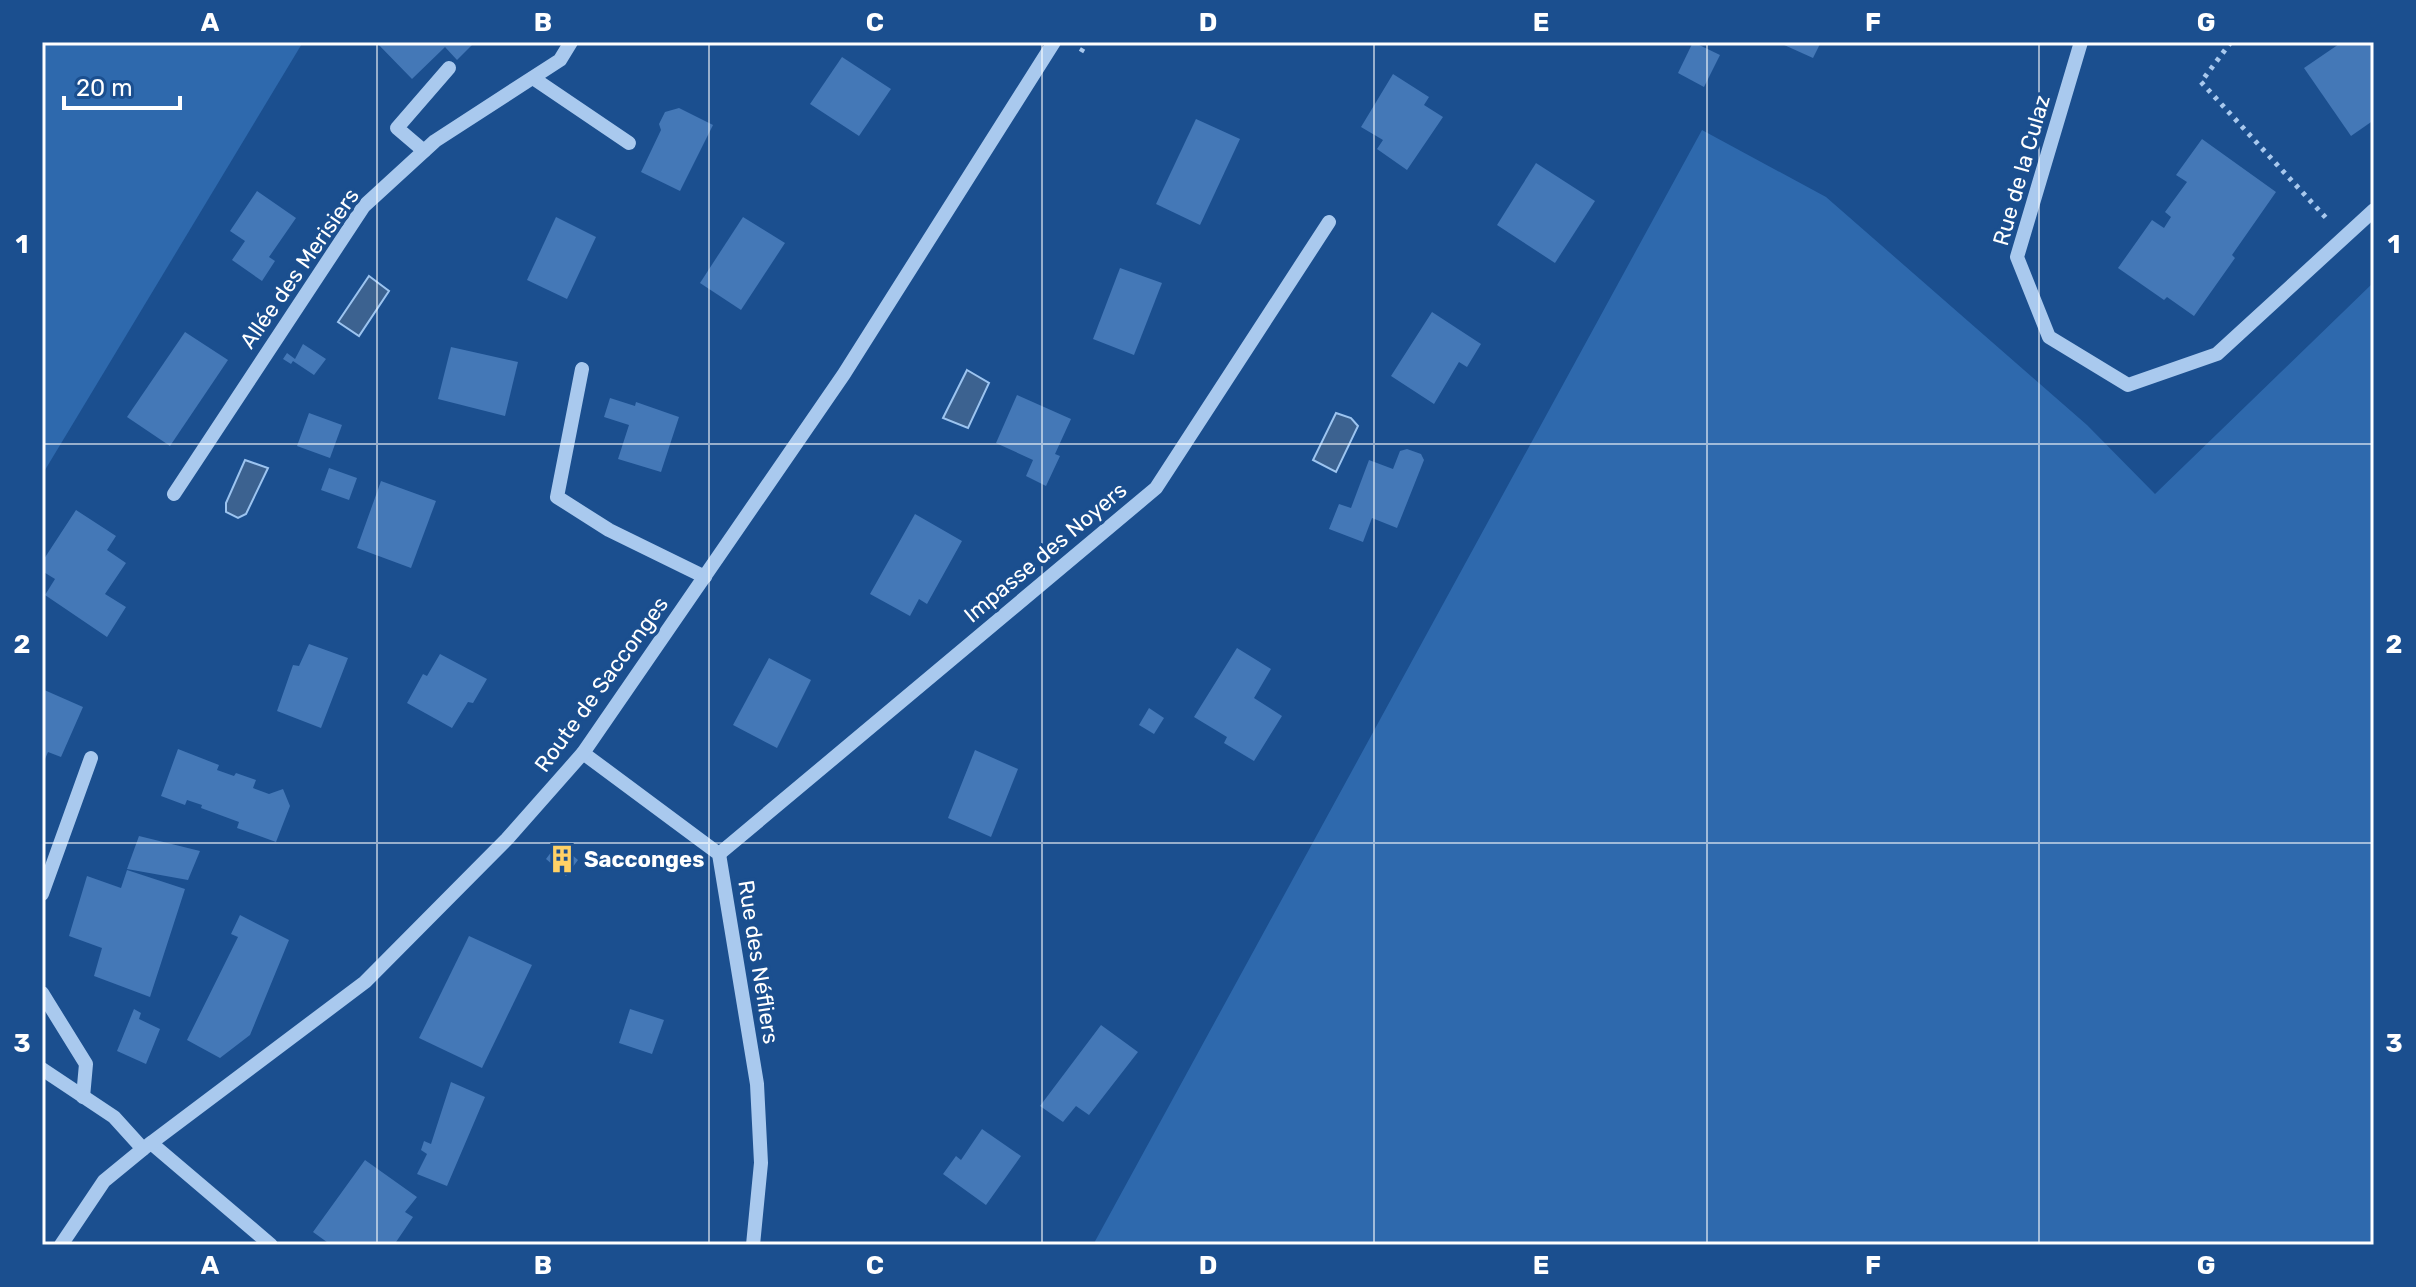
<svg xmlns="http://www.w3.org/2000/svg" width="2416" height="1287" viewBox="0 0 2416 1287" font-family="Rubik,sans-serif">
  <rect width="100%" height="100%" fill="#1b4f8f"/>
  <g fill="#2e69ad">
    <polygon points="42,42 303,42 42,475"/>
    <polygon points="1702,130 1826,197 2087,425 2155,494 2374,282 2374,1245 1093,1245"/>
  </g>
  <g fill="#3c6290" stroke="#9cc4f0" stroke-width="2">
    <polygon points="369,276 389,291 359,336 338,322"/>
    <polygon points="967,370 989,383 968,428 943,418"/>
    <polygon points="1336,413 1351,418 1358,426 1336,472 1313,460"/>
    <polygon points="245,460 268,468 246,514 238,518 226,512 226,503"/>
  </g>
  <g fill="#4478b7">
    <polygon points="376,42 475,42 457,60 445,47 412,79"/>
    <polygon points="1693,42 1720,55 1704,87 1678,73"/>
    <polygon points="1783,42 1821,42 1813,58 1782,44"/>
    <polygon points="2342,42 2374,42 2374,120 2351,136 2304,68"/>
    <polygon points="842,57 891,89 859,136 810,104"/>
    <polygon points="1393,74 1429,97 1424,105 1443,117 1407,170 1377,149 1383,140 1361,127"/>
    <polygon points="679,108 713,125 680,191 641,172 661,130 659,124 665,112"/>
    <polygon points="1196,119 1240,139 1200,225 1156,204"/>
    <polygon points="2202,139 2276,192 2232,255 2235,258 2194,316 2167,297 2164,300 2118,268 2152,220 2164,228 2171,217 2165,212 2187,182 2176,175"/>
    <polygon points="1536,163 1595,201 1555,263 1497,225"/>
    <polygon points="257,191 296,218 269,257 275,261 262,281 232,260 245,241 230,231"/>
    <polygon points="556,217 596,237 567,299 527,280"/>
    <polygon points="743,217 785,243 741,310 700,283"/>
    <polygon points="1120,268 1162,283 1134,355 1093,339"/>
    <polygon points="1432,312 1481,344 1467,367 1459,362 1434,404 1391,376"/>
    <polygon points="185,332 228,360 170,446 127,417"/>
    <polygon points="303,344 326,359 314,375 293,361 291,364 283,359 287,353 295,359"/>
    <polygon points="451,347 518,362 505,416 438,399"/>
    <polygon points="1017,395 1071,419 1055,454 1060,456 1046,486 1026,476 1033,460 996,443"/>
    <polygon points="610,398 635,406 636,402 679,417 661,472 618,459 629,425 604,417"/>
    <polygon points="309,413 342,425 330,458 297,446"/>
    <polygon points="1407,449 1421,454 1424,460 1397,528 1372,518 1363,542 1329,529 1339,504 1351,508 1369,460 1393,469 1400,451"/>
    <polygon points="329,468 357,478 349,500 321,490"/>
    <polygon points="381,481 436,501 411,568 357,548"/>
    <polygon points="76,510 116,536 107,550 126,563 105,594 126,607 107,637 45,595 55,579 42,571 42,562"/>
    <polygon points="915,514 962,541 927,604 919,599 910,616 870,594"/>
    <polygon points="309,644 348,658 321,728 277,711 293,665 299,666"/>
    <polygon points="1237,648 1271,669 1254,698 1282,716 1254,761 1224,743 1227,737 1194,717"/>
    <polygon points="440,654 487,679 473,703 468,702 452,728 407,703 423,674 427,676"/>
    <polygon points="769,658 811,680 777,748 733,725"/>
    <polygon points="42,689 83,707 61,757 48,752 42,766"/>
    <polygon points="1149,708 1164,718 1154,734 1139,725"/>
    <polygon points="178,749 219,765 217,770 234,776 236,773 256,780 253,788 269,794 283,789 290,806 276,842 237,828 239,822 201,808 202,805 187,800 185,805 161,796"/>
    <polygon points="975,750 1018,769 991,837 948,818"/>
    <polygon points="139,836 200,851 188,880 127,869"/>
    <polygon points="558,843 578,860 566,876 546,859"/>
    <polygon points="127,870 185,889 150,997 94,976 102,948 69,936 87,876 121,888"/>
    <polygon points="240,915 289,940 250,1035 220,1058 187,1040 238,937 231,934"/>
    <polygon points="469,936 532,965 482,1068 419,1038"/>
    <polygon points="134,1009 141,1013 139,1019 160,1029 146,1064 117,1051"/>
    <polygon points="630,1009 664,1020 652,1054 619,1043"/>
    <polygon points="1101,1025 1138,1052 1089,1115 1076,1106 1063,1122 1040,1106"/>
    <polygon points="451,1082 485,1097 447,1186 417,1174 427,1154 421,1150 424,1141 431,1144"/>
    <polygon points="982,1129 1021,1156 986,1205 943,1174 956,1156 961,1160"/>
    <polygon points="365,1160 417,1197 405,1212 413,1217 394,1245 331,1245 313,1232"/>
  </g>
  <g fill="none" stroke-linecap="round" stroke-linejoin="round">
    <g stroke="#a9c9ee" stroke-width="5" stroke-dasharray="4 6" stroke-linecap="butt">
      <polyline points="2231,42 2201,82 2327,219"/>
      <polyline points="1081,52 1087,42"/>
    </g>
    <g stroke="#a9c9ee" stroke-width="14">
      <polyline points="2081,42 2017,257 2049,337 2128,385 2217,354 2374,210"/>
      <polyline points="533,78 629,143"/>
      <polyline points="424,151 397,128 449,68"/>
      <polyline points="582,369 557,497 609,530 705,577"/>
      <polyline points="174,494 364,206 435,141 560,60 571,42"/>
      <polyline points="583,753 719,854 757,1084 761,1163 753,1245"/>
      <polyline points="719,854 1156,488 1329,222"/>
      <polyline points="42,894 91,758"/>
      <polyline points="42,993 86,1064 83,1097"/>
      <polyline points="42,1069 114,1117 143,1149"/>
      <polyline points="151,1143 271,1245"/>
      <polyline points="61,1245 104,1181 143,1149 365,982 507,839 583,753 844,374 1054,42"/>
    </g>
  </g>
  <path fill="none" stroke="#fff" stroke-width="2" stroke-opacity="0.55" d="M377,42v1203M709,42v1203M1042,42v1203M1374,42v1203M1707,42v1203M2039,42v1203M42,444h2332M42,843h2332"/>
  <defs>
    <symbol id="building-bare" viewBox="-9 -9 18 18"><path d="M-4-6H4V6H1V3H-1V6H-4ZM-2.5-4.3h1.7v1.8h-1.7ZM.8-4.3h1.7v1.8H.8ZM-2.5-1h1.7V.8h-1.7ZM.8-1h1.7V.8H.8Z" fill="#ffd166" stroke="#1b4f8f" stroke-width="2.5" paint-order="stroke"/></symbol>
  </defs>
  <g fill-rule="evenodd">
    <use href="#building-bare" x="542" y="839" width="40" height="40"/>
  </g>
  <g text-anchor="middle" stroke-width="7" stroke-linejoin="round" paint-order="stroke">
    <g font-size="22" fill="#fff" stroke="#1b4f8f">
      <text transform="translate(2021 170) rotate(-74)" y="8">Rue de la Culaz</text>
      <text transform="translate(299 268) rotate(-55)" y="8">Allée des Merisiers</text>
      <text transform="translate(1045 552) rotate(-40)" y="8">Impasse des Noyers</text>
      <text transform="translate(601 684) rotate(-54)" y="8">Route de Sacconges</text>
      <text transform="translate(759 962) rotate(81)" y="8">Rue des Néfliers</text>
    </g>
    <g font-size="22" font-weight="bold" fill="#fff" stroke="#1b4f8f" text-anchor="start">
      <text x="584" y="867">Sacconges</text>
    </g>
  </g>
  <rect width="2416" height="1287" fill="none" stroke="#1b4f8f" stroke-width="88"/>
  <path d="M64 96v12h116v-12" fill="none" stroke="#ffffff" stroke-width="4"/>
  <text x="76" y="96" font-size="24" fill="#ffffff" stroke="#1b4f8f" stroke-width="6" paint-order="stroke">20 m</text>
  <rect x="44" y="44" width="2328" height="1199" fill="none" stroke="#fff" stroke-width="3"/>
  <g font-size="26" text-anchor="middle" font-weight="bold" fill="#fff">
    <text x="210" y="31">A</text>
    <text x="543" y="31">B</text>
    <text x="875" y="31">C</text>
    <text x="1208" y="31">D</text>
    <text x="1541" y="31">E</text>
    <text x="1873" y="31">F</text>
    <text x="2206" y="31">G</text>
    <text x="22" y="253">1</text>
    <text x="2394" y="253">1</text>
    <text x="22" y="653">2</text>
    <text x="2394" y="653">2</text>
    <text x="22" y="1052">3</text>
    <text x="2394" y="1052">3</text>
    <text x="210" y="1274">A</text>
    <text x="543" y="1274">B</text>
    <text x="875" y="1274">C</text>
    <text x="1208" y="1274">D</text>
    <text x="1541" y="1274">E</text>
    <text x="1873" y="1274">F</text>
    <text x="2206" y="1274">G</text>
  </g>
</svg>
